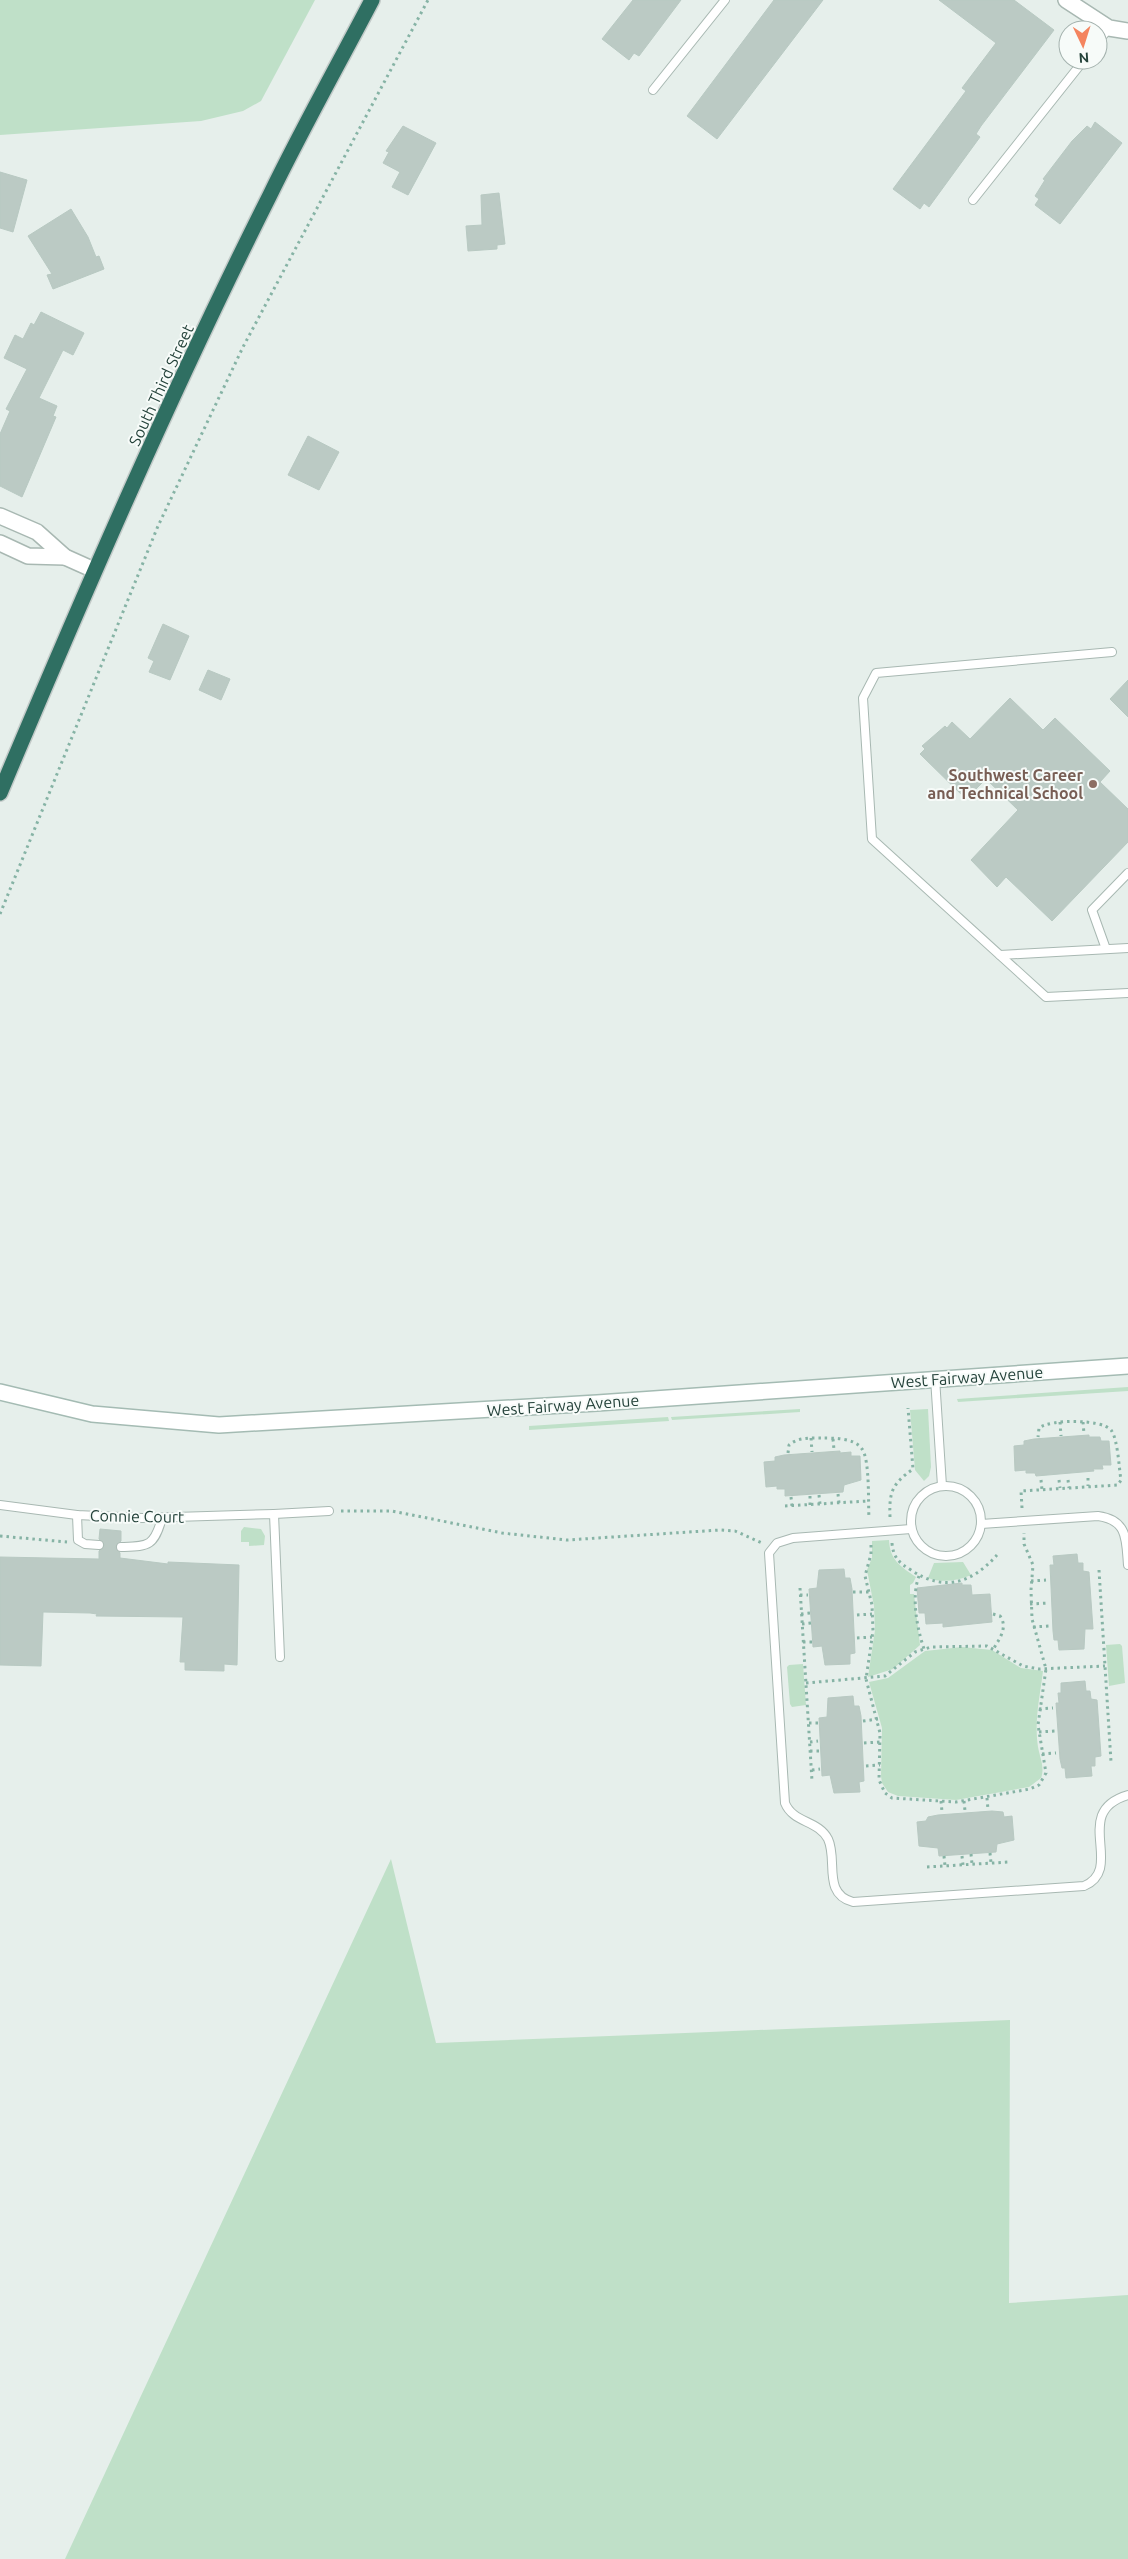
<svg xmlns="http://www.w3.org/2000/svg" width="1128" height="2559" viewBox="0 0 1128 2559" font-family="Ubuntu,sans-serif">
  <rect width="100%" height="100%" fill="#e6efeb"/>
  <g fill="#bfe0c8">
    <polygon points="0,0 315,0 261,101 243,111 201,121 0,135"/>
    <polygon points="1128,1387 1128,1391 958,1402 957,1399"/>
    <polygon points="800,1409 800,1412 672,1420 671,1417"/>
    <polygon points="928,1409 931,1467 929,1476 924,1481 915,1470 910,1410"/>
    <polygon points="668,1417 669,1421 529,1430 529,1426"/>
    <polygon points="244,1527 261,1529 265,1536 264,1545 249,1546 249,1542 241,1542 241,1531"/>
    <path d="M889,1540c1,20 11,26 27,37l-3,6 -3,2v9h4l6,51 -27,24 -25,8 7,-47 -1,-24 -7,-36 5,-12v-17z"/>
    <path d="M963,1562l8,13c-13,6 -30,8 -43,3l6,-15z"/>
    <polygon points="1120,1644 1122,1646 1125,1683 1109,1686 1106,1645"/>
    <path d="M962,1647l30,3 29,18 22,3c-3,26 -9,49 -5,76 2,11 7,20 3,31l-12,9 -73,13 -58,-4 -10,-4 -6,-9 -1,-7 1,-48 -13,-46 19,-4 37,-27z"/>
    <polygon points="803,1664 806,1705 792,1707 790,1704 787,1667 789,1665"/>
    <polygon points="391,1859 436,2043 1010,2020 1009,2303 1128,2295 1128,2559 65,2559"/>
  </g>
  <g fill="#bbcac4" stroke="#b8c9c2">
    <polygon points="633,0 681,0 639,56 634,53 629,60 602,39"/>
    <polygon points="774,0 823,0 717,139 687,116"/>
    <polygon points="939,0 1014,0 1054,30 981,126 976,134 980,137 929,207 924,203 920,209 893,189 966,91 962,88 996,43"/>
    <polygon points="1095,122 1122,143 1060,224 1035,205 1039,199 1035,196 1045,180 1043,179 1072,141 1087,126 1091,129"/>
    <polygon points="403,126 436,143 408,195 392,187 400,172 383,163 389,152 386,151"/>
    <polygon points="0,172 27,180 13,232 0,228"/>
    <polygon points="499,193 505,244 497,245 497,249 468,251 466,226 482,225 481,195"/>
    <polygon points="71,209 88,237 96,257 99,256 104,269 53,289 47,275 52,274 28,236"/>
    <polygon points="41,312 84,333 73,355 63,350 39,398 57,406 53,416 56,417 22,497 0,486 0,434 10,411 6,409 27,369 4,358 15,335 23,339 31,323 34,325"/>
    <polygon points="308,436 339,452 319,490 288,475"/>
    <polygon points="163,624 189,636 170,680 149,672 154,661 148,658"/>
    <polygon points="208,670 230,679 221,700 199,690"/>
    <polygon points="1128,680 1128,717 1110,699"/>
    <polygon points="1010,698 1043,730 1055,718 1110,771 1100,782 1128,809 1128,842 1052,921 1006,877 997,887 971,860 1018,810 986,779 966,799 920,754 925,749 922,746 945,726 947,728 952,722 970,739"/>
    <polygon points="1089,1435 1089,1437 1100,1437 1101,1441 1109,1441 1111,1465 1102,1465 1103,1469 1093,1469 1094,1471 1036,1476 1035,1473 1026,1473 1026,1470 1015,1471 1014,1446 1024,1445 1024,1441 1034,1439"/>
    <polygon points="840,1451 840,1453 851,1452 851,1456 860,1456 861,1480 844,1485 843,1492 785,1496 785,1489 777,1489 777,1486 766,1487 764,1462 775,1461 775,1457 784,1455"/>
    <polygon points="100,1529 121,1531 121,1541 115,1547 120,1553 120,1558 168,1564 168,1562 239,1565 237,1665 224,1664 224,1671 185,1670 185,1662 180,1662 183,1617 96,1616 97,1614 90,1613 43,1612 41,1666 0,1665 0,1557 99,1559 99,1551 105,1545 99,1539"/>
    <polygon points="1077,1554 1078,1563 1083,1563 1083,1571 1089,1572 1093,1629 1085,1629 1084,1649 1059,1650 1058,1640 1054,1640 1053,1631 1050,1565 1054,1565 1053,1556"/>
    <polygon points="844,1569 845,1578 850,1578 852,1589 855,1653 850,1654 850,1664 825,1665 822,1646 813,1647 809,1589 817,1588 819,1570"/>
    <polygon points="962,1583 962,1585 971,1585 972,1595 990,1594 992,1622 943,1627 943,1623 926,1624 925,1613 919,1613 917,1588"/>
    <polygon points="1085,1681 1086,1691 1090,1691 1091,1699 1097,1700 1101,1756 1095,1757 1095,1766 1091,1766 1092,1776 1066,1778 1065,1768 1062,1768 1060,1759 1056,1703 1059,1703 1058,1693 1061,1693 1061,1683"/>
    <polygon points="853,1696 854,1706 859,1706 861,1716 864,1781 859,1782 860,1792 834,1793 830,1775 822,1776 819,1718 827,1717 828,1698"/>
    <polygon points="992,1811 1003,1812 1004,1817 1012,1816 1014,1840 997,1844 996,1852 939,1856 938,1848 919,1846 917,1822 926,1821 928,1817 938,1815"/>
  </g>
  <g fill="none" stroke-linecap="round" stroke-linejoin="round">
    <defs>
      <g id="lane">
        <polyline points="1098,42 1109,28"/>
        <polyline points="653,90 725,0"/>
        <polyline points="973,200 1084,60"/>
        <polyline points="1112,652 876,673 863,698 872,839 1046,997 1128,993"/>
        <polyline points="1106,949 1092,910 1128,873"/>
        <polyline points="1000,955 1128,948"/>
        <polyline points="935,1378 942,1486"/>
        <circle cx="946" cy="1521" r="35"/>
        <polyline points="0,1505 77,1515 142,1518 274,1514 280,1657"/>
        <polyline points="274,1514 329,1511"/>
        <polyline points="77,1515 78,1540 85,1544 99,1545"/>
        <path d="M981,1524l117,-8c30,4 28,24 30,49"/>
        <path d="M911,1529l-118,9 -16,5 -8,10 16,250c8,20 33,17 43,36 10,21 -6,55 25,63l231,-16c42,-18 -14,-74 44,-91"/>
        <path d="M121,1547c27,-1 33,0 41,-29"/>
      </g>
      <g id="street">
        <polyline points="1066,0 1109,28 1128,31"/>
        <polyline points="0,516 37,532 65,557 94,570"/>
        <polyline points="0,543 28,556 65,557"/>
      </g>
      <polyline id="secondary" points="0,1392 92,1414 219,1425 597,1403 1128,1366"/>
      <path id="highway" d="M0,793c85,-202 172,-403 270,-598 32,-66 68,-130 102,-195"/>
    </defs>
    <use href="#lane" stroke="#a8b8b2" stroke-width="10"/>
    <use href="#street" stroke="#a8b8b2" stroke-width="18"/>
    <use href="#secondary" stroke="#a4bbb3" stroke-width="18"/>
    <use href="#highway" stroke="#c2cac8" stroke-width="18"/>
    <g stroke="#86b3a5" stroke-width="3" stroke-dasharray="2.5 4" stroke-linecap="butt">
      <polyline points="0,914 158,526 243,347 428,0"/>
      <polyline points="1060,1422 1061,1436"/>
      <polyline points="1083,1422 1084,1434"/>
      <polyline points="811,1438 812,1452"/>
      <polyline points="833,1439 834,1450"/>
      <path d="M788,1453l1,-8c9,-8 22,-7 33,-7 12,0 33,0 40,11 8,11 6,54 7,69"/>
      <polyline points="1088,1478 1088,1486"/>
      <polyline points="1041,1480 1042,1490"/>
      <polyline points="1059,1480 1060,1488"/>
      <polyline points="1068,1480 1069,1488"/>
      <polyline points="838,1494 839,1503"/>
      <polyline points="819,1495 820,1504"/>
      <polyline points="810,1496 810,1505"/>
      <polyline points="791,1497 792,1506"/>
      <polyline points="785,1506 868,1501"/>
      <path d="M1022,1508l-1,-17 97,-6 3,-5c-2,-11 -3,-41 -10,-50 -9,-11 -61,-11 -72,-2l-1,9"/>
      <polyline points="341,1511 392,1511 502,1533 567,1540 720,1530 735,1531 762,1543"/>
      <path d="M890,1517c-1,-25 2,-33 23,-48l-5,-61"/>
      <polyline points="0,1536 67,1542"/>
      <path d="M892,1543c1,14 7,20 19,27 33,22 60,14 86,-15"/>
      <polyline points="871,1545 871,1554 865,1576 872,1605 873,1631 866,1679 880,1733 879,1780 885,1793 892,1798 956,1802 1030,1789 1039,1785 1046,1773 1038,1725 1046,1669 1032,1619 1031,1590 1033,1565 1024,1544 1024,1533"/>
      <polyline points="1099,1570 1111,1762"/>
      <path d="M919,1576c-8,21 -2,52 5,73"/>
      <polyline points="1031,1581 1046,1580"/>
      <polyline points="800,1588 812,1781"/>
      <polyline points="853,1592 869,1592"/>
      <polyline points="800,1595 808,1595"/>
      <polyline points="1030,1604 1048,1603"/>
      <polyline points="801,1614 810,1613"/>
      <path d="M993,1614l7,2c8,11 0,22 -6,32"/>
      <polyline points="857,1615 872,1614"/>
      <polyline points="802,1624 811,1623"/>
      <polyline points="1033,1627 1049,1626"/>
      <polyline points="857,1638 872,1637"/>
      <polyline points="803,1642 812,1642"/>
      <polyline points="806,1683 885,1676 915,1652 931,1647 987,1646 1023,1666 1039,1669 1105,1666"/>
      <polyline points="1039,1709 1053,1708"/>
      <polyline points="863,1721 878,1719"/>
      <polyline points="809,1723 818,1723"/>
      <polyline points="1039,1732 1056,1731"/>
      <polyline points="810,1742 818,1741"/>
      <polyline points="864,1743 881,1742"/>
      <polyline points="810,1751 819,1751"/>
      <polyline points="1042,1754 1056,1753"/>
      <polyline points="866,1766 880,1765"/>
      <polyline points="812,1770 820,1769"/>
      <polyline points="987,1798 988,1810"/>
      <polyline points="941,1801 942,1812"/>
      <polyline points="964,1801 965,1811"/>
      <polyline points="990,1853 991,1863"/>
      <polyline points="971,1854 972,1864"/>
      <polyline points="944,1856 945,1866"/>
      <polyline points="962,1856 963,1865"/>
      <polyline points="927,1867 1009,1862"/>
    </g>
    <use href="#lane" stroke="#fff" stroke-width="8"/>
    <use href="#street" stroke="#fff" stroke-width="15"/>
    <use href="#secondary" stroke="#fff" stroke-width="15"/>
    <use href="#highway" stroke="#2f6f62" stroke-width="15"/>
  </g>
  <circle fill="#8d6e63" stroke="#f7fbf9" stroke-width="2" cx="1093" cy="784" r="5"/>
  <g text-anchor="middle" stroke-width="4" stroke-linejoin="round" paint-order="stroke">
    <g font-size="16" fill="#24423a" stroke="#f7fbf9">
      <text transform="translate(161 385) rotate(-65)" y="6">South Third Street</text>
      <text transform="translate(967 1377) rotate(-4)" y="6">West Fairway Avenue</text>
      <text transform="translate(563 1405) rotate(-4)" y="6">West Fairway Avenue</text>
      <text transform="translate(137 1516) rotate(1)" y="6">Connie Court</text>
    </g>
    <g font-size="16" font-weight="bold" fill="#785e54" stroke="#f7fbf9" text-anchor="end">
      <text x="1083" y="781">Southwest Career<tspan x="1083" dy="18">and Technical School</tspan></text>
    </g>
  </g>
  <g transform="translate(1083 45) rotate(176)"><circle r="24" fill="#f7fbf9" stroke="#a3b1ad"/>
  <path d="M0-4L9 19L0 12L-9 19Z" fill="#f4845f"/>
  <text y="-8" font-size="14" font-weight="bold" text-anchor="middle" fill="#24423a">N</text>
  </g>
</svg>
